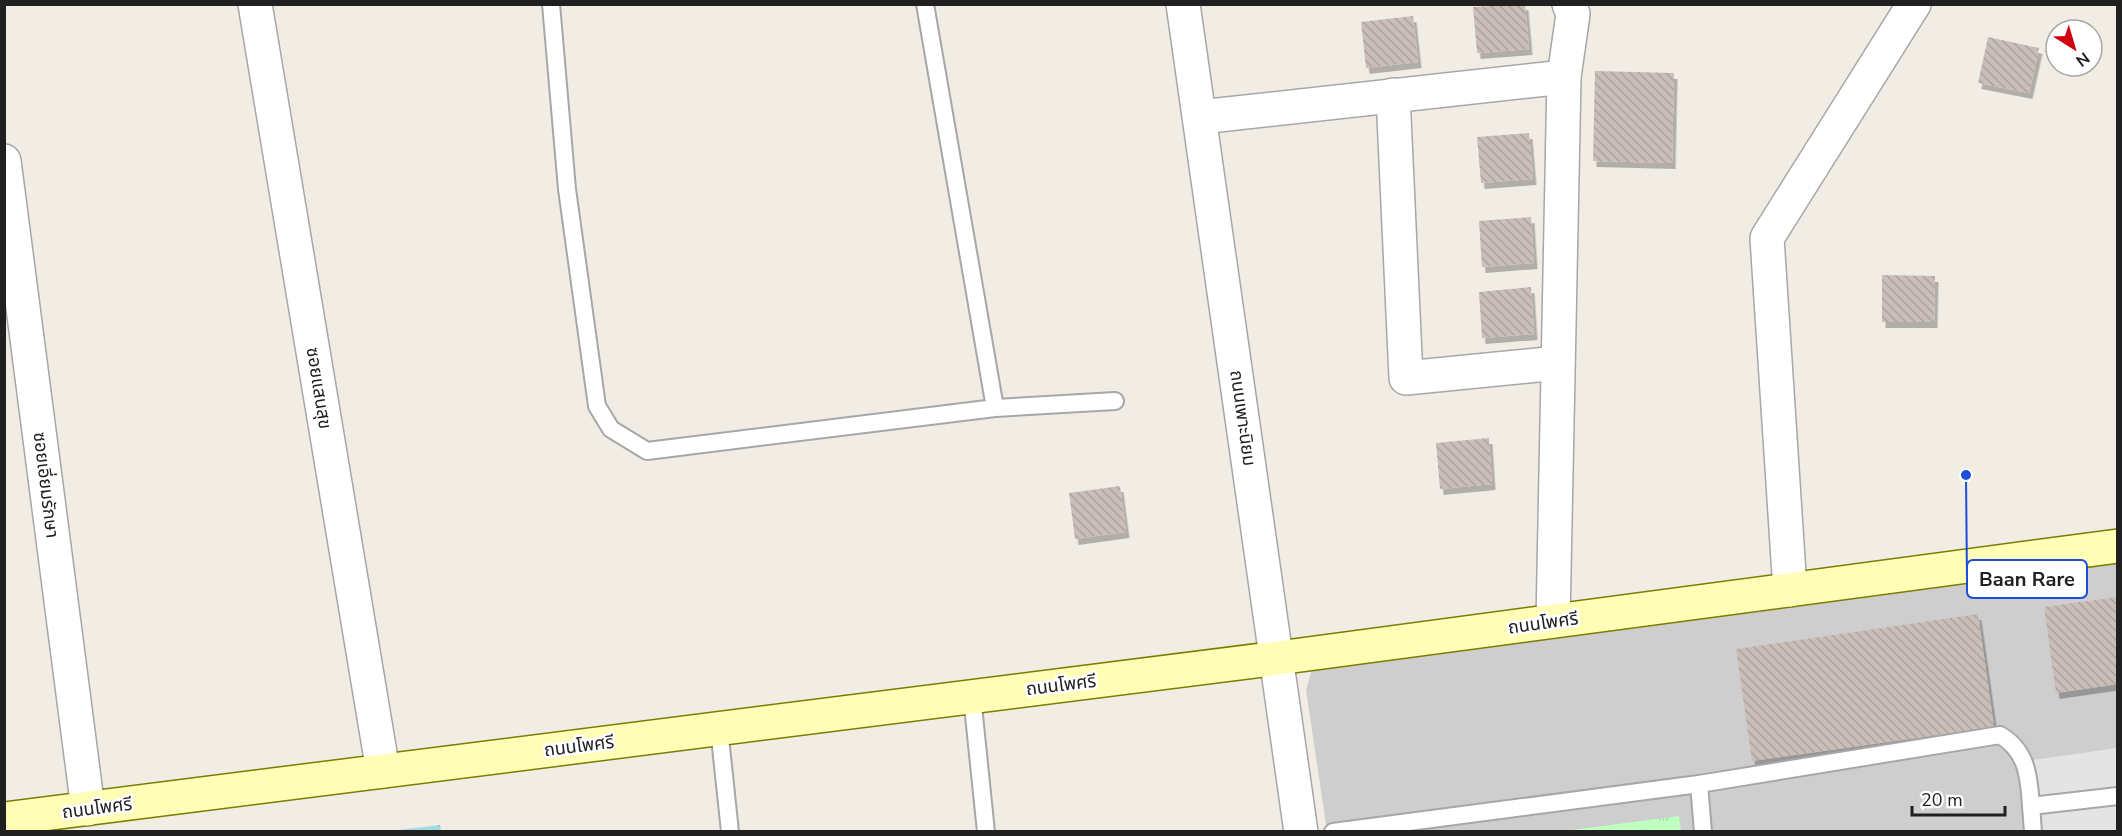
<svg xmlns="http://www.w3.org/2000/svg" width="2122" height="836" viewBox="0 0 2122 836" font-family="'Nunito Sans','Noto Sans Thai',sans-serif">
  <defs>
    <pattern id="park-tufts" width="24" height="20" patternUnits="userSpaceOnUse" patternTransform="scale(1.5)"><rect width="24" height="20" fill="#bfffc0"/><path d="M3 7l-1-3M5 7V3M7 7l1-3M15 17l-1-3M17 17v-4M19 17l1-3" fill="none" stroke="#a4daa5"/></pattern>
    <pattern id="water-ripples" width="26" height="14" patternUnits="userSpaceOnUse" patternTransform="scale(1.5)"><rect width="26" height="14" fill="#a2d9e3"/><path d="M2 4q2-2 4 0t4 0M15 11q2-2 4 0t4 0" fill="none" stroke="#8bbac2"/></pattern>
    <pattern id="building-back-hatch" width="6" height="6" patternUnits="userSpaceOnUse" patternTransform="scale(1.5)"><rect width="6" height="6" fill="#cabeb8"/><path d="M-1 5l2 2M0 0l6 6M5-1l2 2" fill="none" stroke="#ada39e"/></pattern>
    <filter id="shadow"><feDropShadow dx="3.5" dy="6" stdDeviation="0" flood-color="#0004"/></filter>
  </defs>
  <rect width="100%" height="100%" fill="#f1ede5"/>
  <polygon fill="#cecece" points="2117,555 2117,831 1327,831 1306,690 1312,669"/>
  <polygon fill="url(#park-tufts)" points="1679,816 1681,831 1564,831"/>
  <polygon fill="#e4e4e4" points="2117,748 2117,831 2043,831 2033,760"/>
  <polygon fill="url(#water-ripples)" points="440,825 441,831 390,831"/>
  <g fill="url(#building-back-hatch)" filter="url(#shadow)">
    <polygon points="1525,4 1529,49 1477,53 1473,7"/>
    <polygon points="1413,16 1418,62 1366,68 1361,22"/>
    <polygon points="1988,37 2039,48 2029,93 1978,83"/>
    <polygon points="1595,71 1674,73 1672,163 1593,161"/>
    <polygon points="1529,133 1533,179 1481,183 1477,137"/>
    <polygon points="1531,217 1534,263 1482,267 1479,221"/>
    <polygon points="1882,275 1935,276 1934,322 1882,322"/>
    <polygon points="1531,287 1534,334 1482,338 1479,292"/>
    <polygon points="1489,438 1492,484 1440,489 1436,443"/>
    <polygon points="1120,486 1126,532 1075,539 1069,493"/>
    <polygon points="2118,597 2118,684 2056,693 2044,607"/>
    <polygon points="1978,614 1994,727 1752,761 1736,649"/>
  </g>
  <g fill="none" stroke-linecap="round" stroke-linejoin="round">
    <defs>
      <g id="service">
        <polyline points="551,4 567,189 597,406 611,429 647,451 995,408 925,4"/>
        <polyline points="995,408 1115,401"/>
        <polyline points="972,696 986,832"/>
        <polyline points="719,728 730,832"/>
        <polyline points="2031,806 2033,832"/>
        <polyline points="1333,832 1699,784"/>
        <path d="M1703,832l-4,-48 301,-49c27,16 29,41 31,71l87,-10"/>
      </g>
      <g id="minor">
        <polyline points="255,4 383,771"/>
        <polyline points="1393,95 1406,378 1558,363"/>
        <polyline points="1200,117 1564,77"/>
        <polyline points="4,161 88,809"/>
        <polyline points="1790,590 1767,238 1914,4"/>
        <polyline points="1553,621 1564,77 1573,14 1569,4"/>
      </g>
      <polyline id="tertiary" points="1183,4 1301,832"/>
      <polyline id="secondary" points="4,819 1278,658 2118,546"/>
    </defs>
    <use href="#service" stroke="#a7a7a7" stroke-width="20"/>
    <use href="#minor" stroke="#a7a7a7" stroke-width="36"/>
    <use href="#tertiary" stroke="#a7a7a7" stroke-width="36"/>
    <use href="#secondary" stroke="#797e00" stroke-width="36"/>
    <use href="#service" stroke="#fff" stroke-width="16"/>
    <use href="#minor" stroke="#fff" stroke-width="33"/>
    <use href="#tertiary" stroke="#fff" stroke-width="33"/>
    <use href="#secondary" stroke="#fffdb6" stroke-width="33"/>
  </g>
  <g text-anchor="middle" stroke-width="5" stroke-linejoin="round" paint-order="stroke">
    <g font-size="18" fill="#202020" stroke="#fff">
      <text transform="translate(319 388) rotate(81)" y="6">ซอยแสนสุข</text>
      <text transform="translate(1243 418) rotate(82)" y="6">ถนนเพาะนิยม</text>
      <text transform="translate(46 485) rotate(83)" y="6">ซอยเอี่ยมรักษา</text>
      <text transform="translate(1543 623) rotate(-8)" y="6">ถนนโพศรี</text>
      <text transform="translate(1061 685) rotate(-7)" y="6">ถนนโพศรี</text>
      <text transform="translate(579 746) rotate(-7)" y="6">ถนนโพศรี</text>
      <text transform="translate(97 808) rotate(-7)" y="6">ถนนโพศรี</text>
    </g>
  </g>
  <path fill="none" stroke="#1d4ed8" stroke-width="2" d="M1966 475L1967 579"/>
  <circle fill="#1d4ed8" stroke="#fff" stroke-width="2" cx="1966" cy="475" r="6"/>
  <rect fill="#fff" stroke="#1d4ed8" stroke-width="2" x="1967" y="560" width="120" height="38" rx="6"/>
  <g font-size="20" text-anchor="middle" font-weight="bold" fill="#202020">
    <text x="2027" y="586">Baan Rare</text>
  </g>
  <rect width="2122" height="836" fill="none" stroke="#202020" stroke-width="12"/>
  <g transform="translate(2074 48) rotate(143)"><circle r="28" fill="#ffffff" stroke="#a6a6a6" stroke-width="1.5"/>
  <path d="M0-4.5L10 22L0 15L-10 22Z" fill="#d0000f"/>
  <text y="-9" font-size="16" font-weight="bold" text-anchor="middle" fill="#202020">N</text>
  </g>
  <path d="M1912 806v9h93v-9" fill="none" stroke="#202020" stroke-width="3"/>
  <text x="1921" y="806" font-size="18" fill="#202020" stroke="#ffffff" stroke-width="4.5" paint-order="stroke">20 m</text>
</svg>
